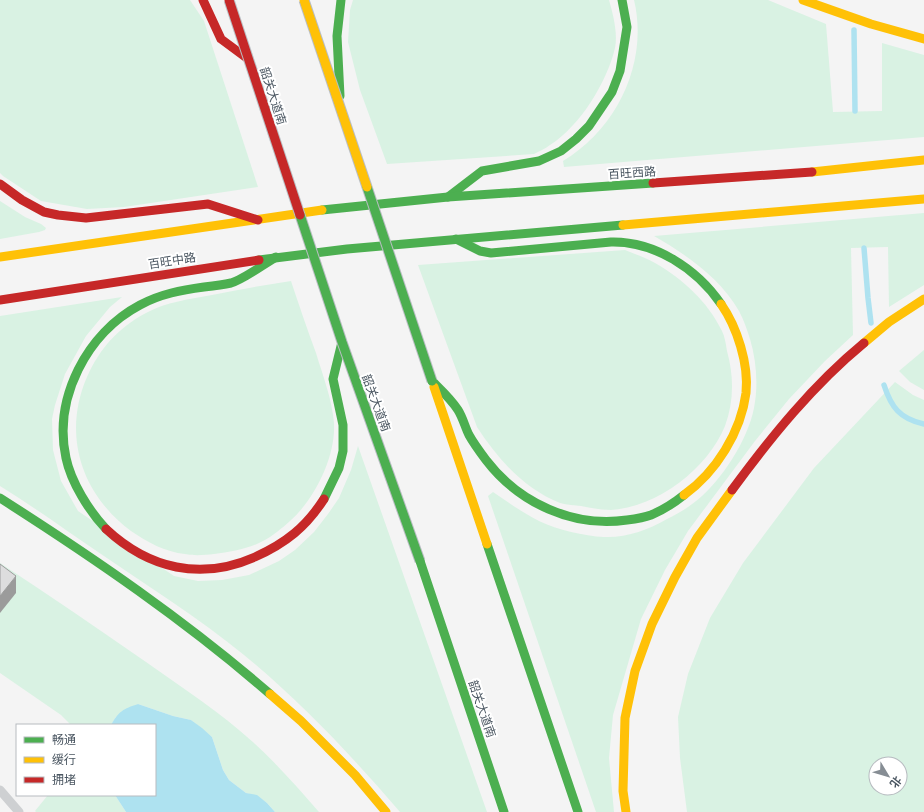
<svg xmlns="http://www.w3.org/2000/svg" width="924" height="812" viewBox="0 0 924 812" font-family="Jost,'Noto Sans SC',sans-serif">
  <rect width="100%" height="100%" fill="#f4f4f4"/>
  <g fill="#d9f2e3" fill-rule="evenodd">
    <polygon points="0,0 190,0 204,21 258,187 124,207 87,209 41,201 3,176 0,173"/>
    <path d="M353,0h256c4,14 9,33 6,48 -8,34 -35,78 -65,97 -5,4 -11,6 -16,9l-147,10 -27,-74 -12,-48 2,-32z"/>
    <path d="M634,0h134l58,24 7,88 49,-1v-68l42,12v82l-360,30 -1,-6c54,-32 86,-99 71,-161z"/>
    <polygon points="0,201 25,217 41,224 46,228 45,230 39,232 0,239"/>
    <path d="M924,213v72l-35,22 -1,-60 -37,1 2,87 -28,26 -36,38 -34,42 -67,90 -23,39 -24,49 -28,96 -4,43 5,54h-18l-108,-316 5,-4c15,10 30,21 46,29 19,9 45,15 65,16 22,1 44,-7 63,-18 13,-6 25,-14 35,-23 24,-22 49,-62 53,-94 3,-20 1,-43 -5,-63 -3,-9 -6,-19 -11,-28 -19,-33 -52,-56 -85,-75z"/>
    <path d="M625,250c10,4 21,8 30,13 28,16 53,39 67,68 3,6 4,14 5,20 7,25 7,51 -2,75 -17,42 -67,81 -114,84 -9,0 -20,-2 -30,-4 -6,-1 -14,-1 -21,-3 -36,-14 -63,-45 -83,-76l-59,-162z"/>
    <path d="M291,281c8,24 16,48 25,72 7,23 16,46 18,70 2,33 -19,76 -44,98 -8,7 -17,15 -27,20 -15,8 -32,11 -49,13 -9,1 -20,2 -29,0 -20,-2 -38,-12 -54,-23 -50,-37 -69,-97 -44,-154 13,-29 31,-49 59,-64 20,-11 44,-14 66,-18 26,-5 52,-10 79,-14z"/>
    <path d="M122,297l-12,10 -24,29 -21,38 -10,31 -3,14 1,31 8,31 17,30 96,65 24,5 24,-1 27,-5 30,-14 16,-11 19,-18 14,-18 11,-16 12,-28 7,-24 129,366h-87c-48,-56 -99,-110 -156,-157 -45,-37 -95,-68 -143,-101 -34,-23 -67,-47 -101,-68v-170z"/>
    <polygon points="924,350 924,390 910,382 899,371"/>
    <path d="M895,382l18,13 11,5v412h-237l-7,-54 -2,-41 10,-43 22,-56 33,-55 71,-95zM876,764h24v24h-24z"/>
    <path d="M0,563c49,32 97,65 146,99 37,26 75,51 108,81 23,21 44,45 65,69h-44l-8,-9 -10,-7 -11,-3 -17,-13 -6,-10 -11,-33 -21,-17 -18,-4 -35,-12 -22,13 -5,8h-40l-10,-10 -61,-42z"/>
    <polygon points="48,795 115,795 126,812 36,812 35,811"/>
  </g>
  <path fill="#aee2f0" d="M138,704l35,12 18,4 11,8 10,9 11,33 6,10 17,13 11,2 10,8 8,9h-149l-11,-17h40v-70h-44c8,-14 12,-16 27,-21z"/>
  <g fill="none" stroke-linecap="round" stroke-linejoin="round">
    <g stroke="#aee2f0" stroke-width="5.5">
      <polyline points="854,30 855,111"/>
      <polyline points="864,248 868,298 871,323"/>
      <path d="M884,385c7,22 16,34 40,39"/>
    </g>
    <polyline stroke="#ced0d2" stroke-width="9" points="0,790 19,812"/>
    <g stroke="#4caf50" stroke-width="9">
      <polyline points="340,96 337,36 341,0"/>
      <polyline points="448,197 482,171 539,161 561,151 576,139 589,126 612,92 620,71 627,27 622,0"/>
      <polyline points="322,210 448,197 653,183"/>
      <path d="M456,239l24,12 11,2 120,-11c44,-1 86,27 110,62"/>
      <polyline points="259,260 347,249 623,225"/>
      <path d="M432,381c9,9 19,18 26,29 5,8 7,17 11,25 5,9 11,17 17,25 33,43 87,68 141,60 8,-1 16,-2 24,-5 12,-5 23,-12 33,-20"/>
      <path d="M0,498c94,60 186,123 270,196"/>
      <polyline points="324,499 339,468 343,451 343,425 333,379 342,342"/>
      <path d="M106,529c-17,-18 -35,-47 -40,-71 -13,-60 21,-125 74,-153 20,-11 42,-15 64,-18 9,-1 18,-2 27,-4 13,-4 33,-19 45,-26"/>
      <polyline points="487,544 578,812"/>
      <polyline points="420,561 504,812"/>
    </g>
    <g stroke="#ffc107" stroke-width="9">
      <polyline points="803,0 871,24 924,39"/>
      <polyline points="812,172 924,160"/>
      <polyline points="623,225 924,199"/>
      <polyline points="0,257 322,210"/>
      <polyline points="864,343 889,322 924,299"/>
      <polyline points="434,387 487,544"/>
      <path d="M684,495c32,-23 57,-63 62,-102 3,-29 -9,-66 -25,-89"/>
      <polyline points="270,694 301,721 355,775 386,812"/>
      <polyline points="626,812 623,791 625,718 635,671 652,624 675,577 697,538 732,490"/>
    </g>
    <g stroke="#c62828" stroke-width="9">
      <polyline points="203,0 221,39 248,59"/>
      <polyline points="653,183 812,172"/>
      <polyline points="0,184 22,200 44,212 58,215 86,218 208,204 258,220"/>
      <polyline points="0,300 259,260"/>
      <path d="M732,490c39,-53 81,-105 132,-147"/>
      <path d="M106,529c43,40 95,52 149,28 31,-14 51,-30 69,-58"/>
    </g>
    <defs>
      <g id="fast-bridge">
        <polyline points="367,187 432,381"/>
        <polyline points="300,215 342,342 420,561"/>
      </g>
      <polyline id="slow-bridge" points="304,0 367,187"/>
      <polyline id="jam-bridge" points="229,0 300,215"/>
    </defs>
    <use href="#fast-bridge" stroke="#b9bec3" stroke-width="11" stroke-linecap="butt"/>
    <use href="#slow-bridge" stroke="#b9bec3" stroke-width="11" stroke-linecap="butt"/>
    <use href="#jam-bridge" stroke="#b9bec3" stroke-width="11" stroke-linecap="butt"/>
    <use href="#fast-bridge" stroke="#4caf50" stroke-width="9"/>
    <use href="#slow-bridge" stroke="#ffc107" stroke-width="9"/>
    <use href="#jam-bridge" stroke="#c62828" stroke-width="9"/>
  </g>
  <polygon fill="#9b9b9b" points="16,576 16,593 0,613 0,596"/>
  <polygon fill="#ddddde" stroke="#9b9b9b" points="0,564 16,576 0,596"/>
  <g text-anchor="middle" stroke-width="4" stroke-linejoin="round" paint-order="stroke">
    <g font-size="12" fill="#4a5661" stroke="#fff">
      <text transform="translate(273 96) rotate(72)" y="4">韶关大道南</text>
      <text transform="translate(632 173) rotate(-4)" y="4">百旺西路</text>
      <text transform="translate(172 261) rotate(-9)" y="4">百旺中路</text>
      <text transform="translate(376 403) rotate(70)" y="4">韶关大道南</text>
      <text transform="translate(482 709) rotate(71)" y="4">韶关大道南</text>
    </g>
  </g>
  <rect x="16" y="724" width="140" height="72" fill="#ffffff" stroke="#b7bbc0"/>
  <rect x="24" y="737" width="20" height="6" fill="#4caf50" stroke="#b7bbc0"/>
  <text x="52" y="744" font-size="12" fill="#4a5661">畅通</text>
  <rect x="24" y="757" width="20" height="6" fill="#ffc107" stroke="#b7bbc0"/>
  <text x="52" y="764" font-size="12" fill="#4a5661">缓行</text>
  <rect x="24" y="777" width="20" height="6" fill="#c62828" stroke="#b7bbc0"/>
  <text x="52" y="784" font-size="12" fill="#4a5661">拥堵</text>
  <g transform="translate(888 776) rotate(128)"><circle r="19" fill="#ffffff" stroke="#b7bbc0"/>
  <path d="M0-3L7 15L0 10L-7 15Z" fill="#868d94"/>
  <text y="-6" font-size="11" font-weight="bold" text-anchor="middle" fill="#4a5661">北</text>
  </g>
</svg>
